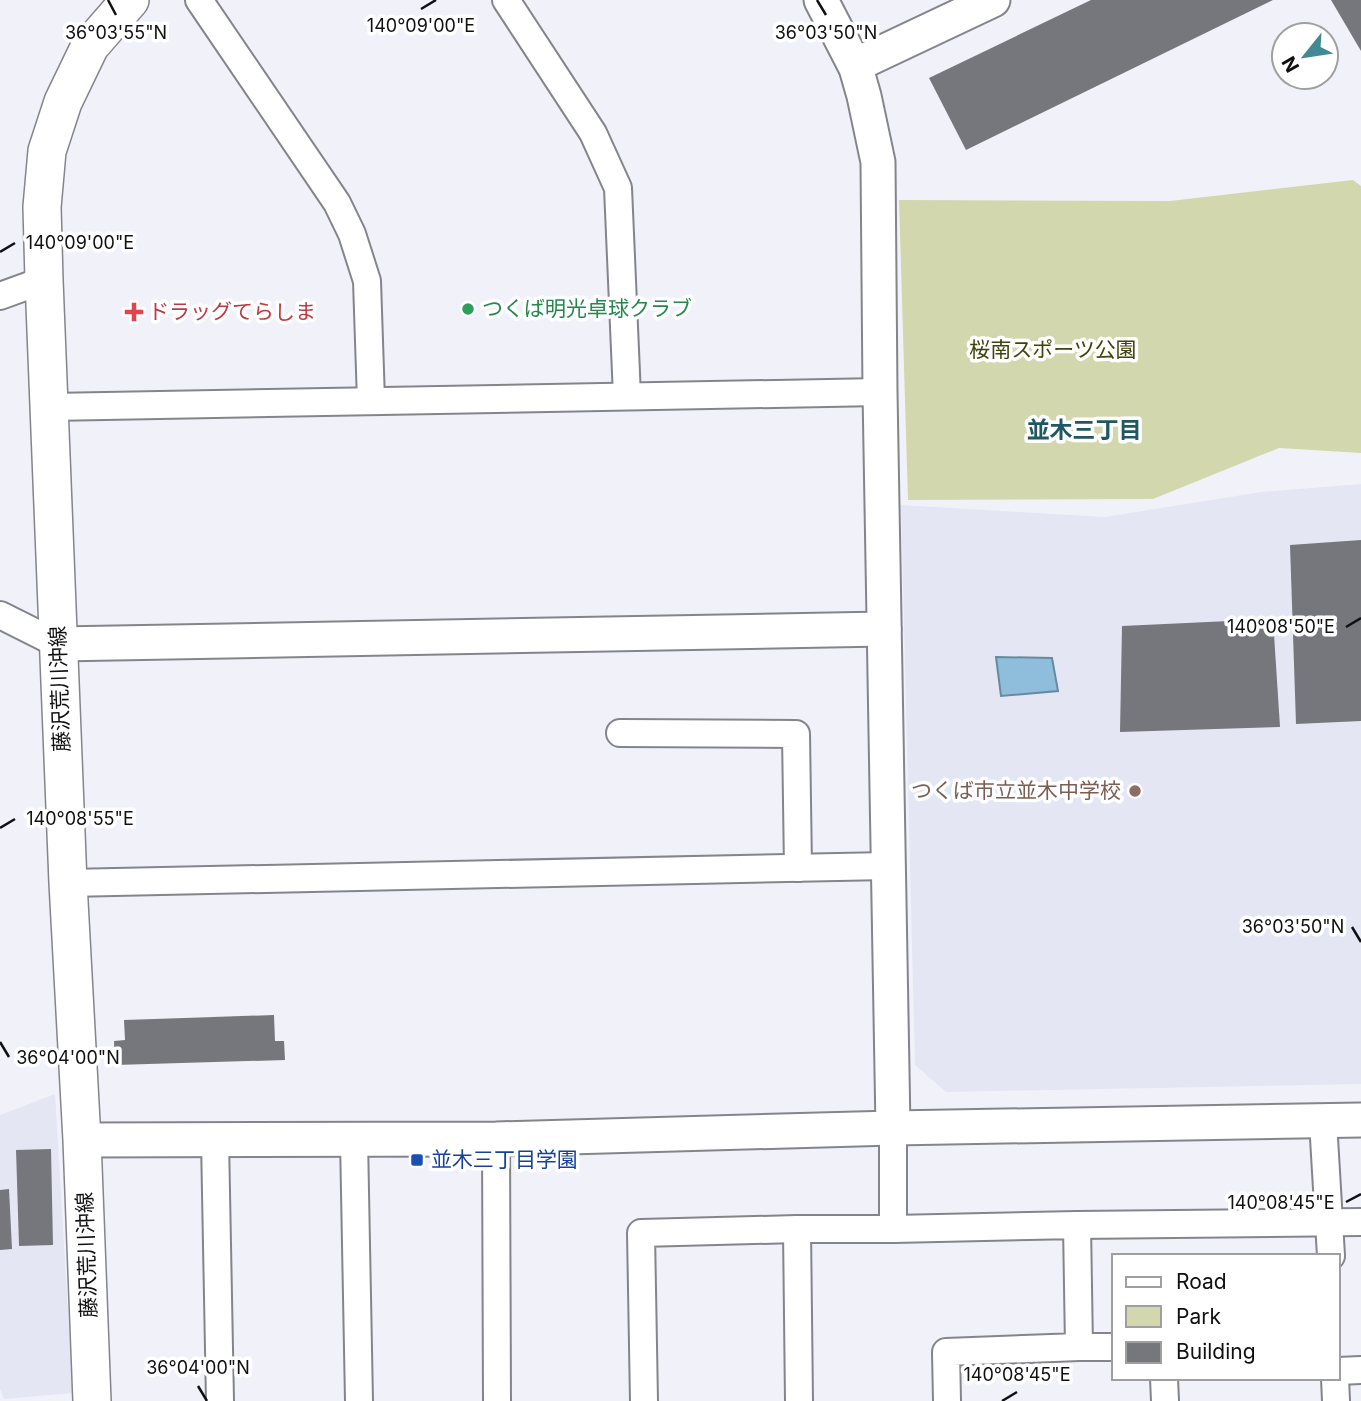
<svg xmlns="http://www.w3.org/2000/svg" width="1361" height="1401" viewBox="0 0 1361 1401" font-family="Inter,'Noto Sans JP',sans-serif">
  <rect width="100%" height="100%" fill="#f1f2f9"/>
  <g fill="#e4e6f4">
    <polygon points="1361,484 1361,1084 946,1092 915,1065 901,505 1105,517 1261,492"/>
    <polygon points="55,1094 73,1393 4,1399 0,1389 0,1115"/>
  </g>
  <polygon fill="#d3d7ad" points="1353,180 1361,186 1361,453 1279,448 1153,499 908,500 899,200 1170,201"/>
  <polygon fill="#8ebedb" stroke="#688a9f" stroke-width="2" points="996,657 1052,658 1058,691 1001,696"/>
  <g fill="#76777d">
    <polygon points="1091,0 1273,0 966,150 929,78"/>
    <polygon points="1331,0 1361,0 1361,51"/>
    <polygon points="1361,540 1361,721 1296,724 1290,545"/>
    <polygon points="1273,619 1280,727 1120,732 1122,626"/>
    <polygon points="274,1015 275,1041 284,1041 285,1060 115,1065 114,1041 125,1040 124,1020"/>
    <polygon points="51,1149 53,1245 19,1246 16,1150"/>
    <polygon points="9,1189 12,1249 0,1250 0,1190"/>
  </g>
  <g fill="none" stroke-linecap="round" stroke-linejoin="round">
    <defs>
      <g id="minor">
        <polyline points="199,0 337,203 352,234 367,281 371,401"/>
        <polyline points="506,0 593,133 618,188 627,396"/>
        <polyline points="0,296 44,280"/>
        <polyline points="50,407 880,392"/>
        <polyline points="0,615 58,644"/>
        <polyline points="620,733 796,734 798,868"/>
        <polyline points="68,883 888,866"/>
        <polyline points="1323,1121 1331,1256"/>
        <polyline points="893,1128 893,1229 1077,1225 1079,1347 946,1352 947,1401"/>
        <polyline points="354,1139 359,1401"/>
        <polyline points="496,1139 497,1401"/>
        <polyline points="215,1140 220,1401"/>
        <polyline points="1077,1225 1361,1222"/>
        <polyline points="797,1229 799,1401"/>
        <polyline points="1079,1347 1114,1347"/>
        <polyline points="1338,1371 1361,1370"/>
        <polyline points="1164,1378 1165,1401"/>
        <polyline points="1335,1378 1336,1401"/>
        <polyline points="644,1401 641,1233 797,1229 893,1229"/>
      </g>
      <g id="tertiary">
        <polyline points="821,0 856,68 864,96 878,162 880,392 893,1128"/>
        <polyline points="856,68 866,60 993,0"/>
        <polyline points="58,644 884,629"/>
        <polyline points="82,1140 496,1139 893,1128 1361,1120"/>
      </g>
      <polyline id="secondary" points="92,1401 82,1140 68,883 44,280 42,207 47,151 63,102 90,46 130,0"/>
    </defs>
    <use href="#minor" stroke="#84858b" stroke-width="30"/>
    <use href="#tertiary" stroke="#84858b" stroke-width="37"/>
    <use href="#secondary" stroke="#84858b" stroke-width="40"/>
    <use href="#minor" stroke="#fff" stroke-width="26"/>
    <use href="#tertiary" stroke="#fff" stroke-width="33"/>
    <use href="#secondary" stroke="#fff" stroke-width="37"/>
  </g>
  <path fill="none" stroke="#101012" stroke-width="2.5" d="M108,0l8,15M817,0l9,15M421,9l15,-9M0,252l15,-9M1346,627l15,-9M0,828l15,-9M1352,927l9,15M0,1042l9,15M1346,1202l15,-8M198,1386l9,15M1002,1401l15,-9"/>
  <circle fill="#2e9e5b" stroke="#fff" stroke-width="2.5" cx="468" cy="309" r="7"/>
  <path fill="#e0444e" stroke="#fff" stroke-width="2.5" d="M130.5 301.5h7v7h7v7h-7v7h-7v-7h-7v-7h7z"/>
  <circle fill="#8d6e63" stroke="#fff" stroke-width="2.5" cx="1135" cy="791" r="7"/>
  <rect fill="#1a4fb4" stroke="#fff" stroke-width="2.5" x="410" y="1153" width="14" height="14" rx="3.5"/>
  <g text-anchor="middle" stroke-width="7" stroke-linejoin="round" paint-order="stroke">
    <g font-size="21" fill="#27864d" stroke="#fff" text-anchor="start">
      <text x="482" y="316">つくば明光卓球クラブ</text>
    </g>
    <g font-size="21" fill="#be3a42" stroke="#fff" text-anchor="start">
      <text x="148" y="319">ドラッグてらしま</text>
    </g>
    <g font-size="21" fill="#41440a" stroke="#fff">
      <text x="1053" y="357">桜南スポーツ公園</text>
    </g>
    <g font-size="21" fill="#101012" stroke="#fff">
      <text transform="translate(60 689) rotate(-92)" y="7">藤沢荒川沖線</text>
      <text transform="translate(87 1255) rotate(-92)" y="7">藤沢荒川沖線</text>
    </g>
    <g font-size="21" fill="#785e54" stroke="#fff" text-anchor="end">
      <text x="1121" y="798">つくば市立並木中学校</text>
    </g>
    <g font-size="21" fill="#164399" stroke="#fff" text-anchor="start">
      <text x="431" y="1167">並木三丁目学園</text>
    </g>
    <g font-size="23" font-weight="bold" fill="#1f5861" stroke="#fff">
      <text x="1084" y="438">並木三丁目</text>
    </g>
  </g>
  <g font-size="18" text-anchor="middle" fill="#101012" stroke="#fff" stroke-width="7" stroke-linejoin="round" paint-order="stroke">
    <text x="421" y="32">140°09'00"E</text>
    <text x="116" y="39">36°03'55"N</text>
    <text x="826" y="39">36°03'50"N</text>
    <text x="80" y="249">140°09'00"E</text>
    <text x="1281" y="633">140°08'50"E</text>
    <text x="80" y="825">140°08'55"E</text>
    <text x="1293" y="933">36°03'50"N</text>
    <text x="68" y="1064">36°04'00"N</text>
    <text x="1281" y="1209">140°08'45"E</text>
    <text x="198" y="1374">36°04'00"N</text>
    <text x="1017" y="1381">140°08'45"E</text>
  </g>
  <rect x="1112" y="1254" width="228" height="126" fill="#ffffff" stroke="#9f9fa0" stroke-width="2"/>
  <rect x="1126" y="1277" width="35" height="10" fill="#ffffff" stroke="#9f9fa0" stroke-width="2"/>
  <text x="1176" y="1289" font-size="21" fill="#101012">Road</text>
  <rect x="1126" y="1306" width="35" height="21" fill="#d3d7ad" stroke="#9f9fa0" stroke-width="2"/>
  <text x="1176" y="1324" font-size="21" fill="#101012">Park</text>
  <rect x="1126" y="1342" width="35" height="21" fill="#76777d" stroke="#9f9fa0" stroke-width="2"/>
  <text x="1176" y="1359" font-size="21" fill="#101012">Building</text>
  <g transform="translate(1305 56) rotate(240)"><circle r="33" fill="#ffffff" stroke="#9f9fa0" stroke-width="2"/>
  <path d="M0-5L12 26L0 18L-12 26Z" fill="#428993"/>
  <text y="-10" font-size="19" font-weight="bold" text-anchor="middle" fill="#101012">N</text>
  </g>
</svg>
